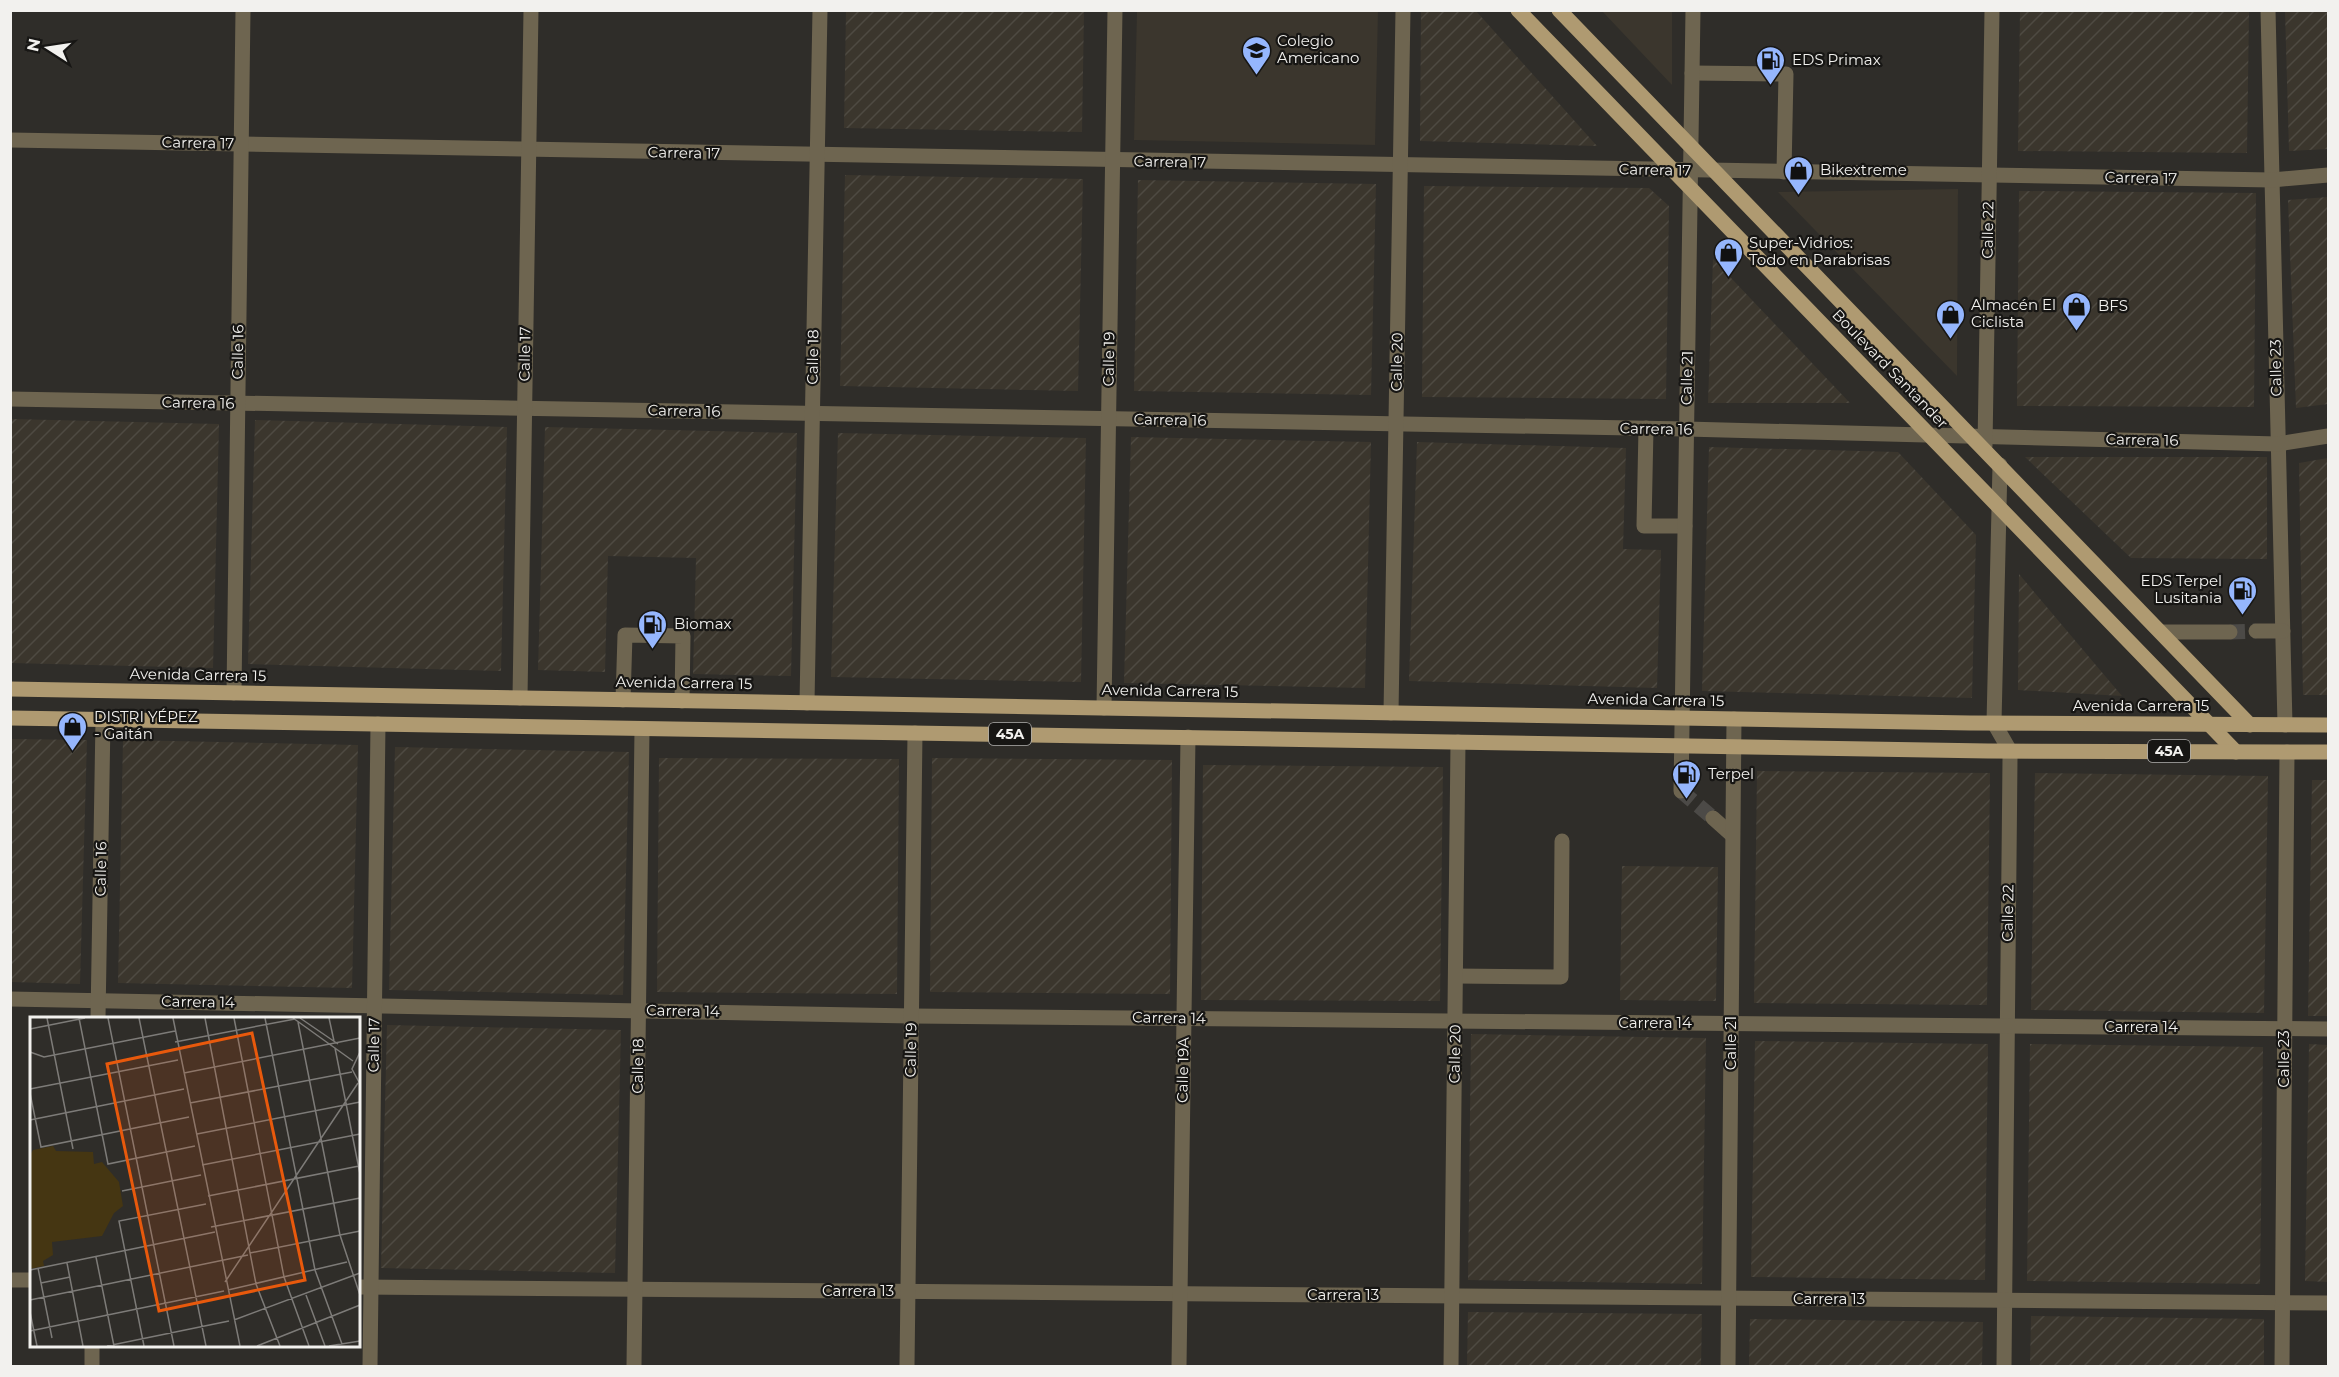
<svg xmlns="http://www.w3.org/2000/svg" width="2339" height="1377" viewBox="0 0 2339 1377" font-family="Montserrat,sans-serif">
  <defs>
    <pattern id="industrial-furrows" width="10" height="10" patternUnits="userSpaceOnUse" patternTransform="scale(1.5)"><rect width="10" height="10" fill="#3b362d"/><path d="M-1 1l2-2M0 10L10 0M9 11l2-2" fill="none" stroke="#4e4a42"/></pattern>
  </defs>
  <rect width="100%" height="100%" fill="#2f2d29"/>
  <g fill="#3b362d">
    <polygon points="1137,11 1378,11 1375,145 1134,140"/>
    <polygon points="1602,11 1672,11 1672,85"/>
    <polygon points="1958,189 1957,376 1778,192"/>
  </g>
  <g fill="url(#industrial-furrows)">
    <polygon points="846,11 1084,11 1082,132 844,128"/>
    <polygon points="1476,11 1597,146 1420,141 1421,11"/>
    <polygon points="2020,11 2249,11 2247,153 2018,151"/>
    <polygon points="2285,11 2328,11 2328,149 2289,151"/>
    <polygon points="845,175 1083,179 1078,391 840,386"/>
    <polygon points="1138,180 1376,184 1371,395 1134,391"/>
    <polygon points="1424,186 1649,188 1669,206 1666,399 1422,397"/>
    <polygon points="2019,191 2256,193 2254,407 2017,406"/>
    <polygon points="2328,197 2328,404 2296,408 2288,200"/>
    <polygon points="1713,259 1850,403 1708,403"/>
    <polygon points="11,419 219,424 213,668 11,663"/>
    <polygon points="255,420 507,427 501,671 248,664"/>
    <polygon points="545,427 797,433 791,676 693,674 696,558 608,556 605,672 538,670"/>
    <polygon points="838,433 1086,438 1081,682 831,677"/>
    <polygon points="1131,437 1371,442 1365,688 1124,683"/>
    <polygon points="1417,442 1626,448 1623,549 1661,550 1657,688 1409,681"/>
    <polygon points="1709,447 1898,452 1976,535 1972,698 1702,691"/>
    <polygon points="2025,457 2267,457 2267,559 2131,558"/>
    <polygon points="2328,458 2328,695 2303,695 2299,463"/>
    <polygon points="2019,574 2122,696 2018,690"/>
    <polygon points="11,739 87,740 80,984 11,982"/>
    <polygon points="123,740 358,745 352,988 118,983"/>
    <polygon points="395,747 629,752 623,995 389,990"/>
    <polygon points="659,758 899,759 897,994 657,992"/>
    <polygon points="932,758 1172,760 1170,994 930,992"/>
    <polygon points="1203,765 1443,767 1440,1001 1201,1000"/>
    <polygon points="1757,771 1990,773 1987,1005 1754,1003"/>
    <polygon points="2035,773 2268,776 2264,1013 2031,1010"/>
    <polygon points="2312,780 2328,780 2328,1016 2308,1016"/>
    <polygon points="1622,866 1718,867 1716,1001 1620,1000"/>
    <polygon points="387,1025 621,1030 615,1273 381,1268"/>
    <polygon points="1471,1034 1706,1038 1702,1284 1468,1280"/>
    <polygon points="1755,1041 1988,1044 1985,1280 1751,1277"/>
    <polygon points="2030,1044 2263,1047 2260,1284 2027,1281"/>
    <polygon points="2309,1044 2328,1045 2328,1282 2305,1281"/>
    <polygon points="1468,1312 1702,1314 1701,1366 1467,1366"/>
    <polygon points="2031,1316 2264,1319 2264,1366 2030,1366"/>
    <polygon points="1750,1319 1983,1322 1982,1366 1749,1366"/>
  </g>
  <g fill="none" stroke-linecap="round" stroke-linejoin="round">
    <g stroke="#4c4a47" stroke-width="15" stroke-dasharray="15 8" stroke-linecap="butt">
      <polyline points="2230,632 2256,631"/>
      <polyline points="1681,791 1713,818"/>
    </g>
    <g stroke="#6e6550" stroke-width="15">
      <polyline points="2268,10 2285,725"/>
      <polyline points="1692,73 1786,74 1784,172"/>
      <polyline points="10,140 2272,180 2328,175"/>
      <polyline points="10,399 1686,429 2278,444 2328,436"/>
      <polyline points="1646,428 1644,526 1685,526"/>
      <polyline points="1985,446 1992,10"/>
      <polyline points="2000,465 1994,723 2010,751 2010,759 2004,1366"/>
      <polyline points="2256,631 2283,631"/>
      <polyline points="2161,632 2230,632"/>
      <polyline points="234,693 243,10"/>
      <polyline points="520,698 531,10"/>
      <polyline points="623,700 625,635 683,636 682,701"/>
      <polyline points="807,703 820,10"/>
      <polyline points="1104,708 1115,10"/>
      <polyline points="1391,713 1403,10"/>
      <polyline points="1681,791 1693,10"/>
      <polyline points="1713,818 1732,835"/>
      <polyline points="1456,976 1561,977 1562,841"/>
      <polyline points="10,999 912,1016 2328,1029"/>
      <polyline points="98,1018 103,720"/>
      <polyline points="10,1280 32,1280"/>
      <polyline points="358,1287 2328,1303"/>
      <polyline points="92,1366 92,1346"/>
      <polyline points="370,1366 378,724"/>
      <polyline points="634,1366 642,729"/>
      <polyline points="907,1366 915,733"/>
      <polyline points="1179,1366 1188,737"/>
      <polyline points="1451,1366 1458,742"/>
      <polyline points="1728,1366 1734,719"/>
      <polyline points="2282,1366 2287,752"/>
    </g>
    <g stroke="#af9a71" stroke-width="15">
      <polyline points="1518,10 2236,752"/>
      <polyline points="1559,10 2250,725"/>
      <polyline points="10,689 1970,723 2328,725"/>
      <polyline points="10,718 1988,751 2328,752"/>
    </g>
  </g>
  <defs>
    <symbol id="school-pin" viewBox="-11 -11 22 30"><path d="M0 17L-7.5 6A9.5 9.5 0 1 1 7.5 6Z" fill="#95b6fd" stroke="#171614"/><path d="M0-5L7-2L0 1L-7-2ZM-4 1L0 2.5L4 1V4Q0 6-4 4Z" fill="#111"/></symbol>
    <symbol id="fuel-pin" viewBox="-11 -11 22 30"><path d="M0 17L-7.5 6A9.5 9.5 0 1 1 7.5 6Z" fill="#95b6fd" stroke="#171614"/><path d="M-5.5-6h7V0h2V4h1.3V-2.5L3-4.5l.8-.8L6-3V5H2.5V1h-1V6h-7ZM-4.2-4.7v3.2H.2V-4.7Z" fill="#111"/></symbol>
    <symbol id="shop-pin" viewBox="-11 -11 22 30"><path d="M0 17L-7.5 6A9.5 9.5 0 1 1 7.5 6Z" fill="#95b6fd" stroke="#171614"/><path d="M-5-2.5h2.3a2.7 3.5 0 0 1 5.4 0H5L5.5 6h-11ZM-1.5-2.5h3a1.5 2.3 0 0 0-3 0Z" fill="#111"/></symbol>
  </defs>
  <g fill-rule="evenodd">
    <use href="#school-pin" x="1240" y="34" width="33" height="45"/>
    <use href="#fuel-pin" x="1754" y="44" width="33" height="45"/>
    <use href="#shop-pin" x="1782" y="154" width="33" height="45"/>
    <use href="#shop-pin" x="1712" y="236" width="33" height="45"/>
    <use href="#shop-pin" x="2060" y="290" width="33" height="45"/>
    <use href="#shop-pin" x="1934" y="298" width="33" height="45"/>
    <use href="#fuel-pin" x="2226" y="574" width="33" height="45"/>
    <use href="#fuel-pin" x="636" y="608" width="33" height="45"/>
    <use href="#shop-pin" x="56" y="710" width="33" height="45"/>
    <use href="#fuel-pin" x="1670" y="758" width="33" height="45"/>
  </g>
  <g text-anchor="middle" stroke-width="4.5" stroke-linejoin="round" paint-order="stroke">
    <g fill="#171614" stroke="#b0afad" stroke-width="1.5">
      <rect x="989" y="723" width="42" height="22" rx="4.5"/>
      <rect x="2148" y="740" width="42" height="22" rx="4.5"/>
    </g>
    <g font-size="14" font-weight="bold" fill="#f2f1ee">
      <text x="1010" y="739">45A</text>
      <text x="2169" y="756">45A</text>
    </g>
    <g font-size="15" fill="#f2f1ee" stroke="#171614" text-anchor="start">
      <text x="1277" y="46">Colegio<tspan x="1277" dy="17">Americano</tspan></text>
      <text x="1792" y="65">EDS Primax</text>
      <text x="1820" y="175">Bikextreme</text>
      <text x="1749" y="248">Super-Vidrios:<tspan x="1749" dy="17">Todo en Parabrisas</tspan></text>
      <text x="1971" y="310">Almacén El<tspan x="1971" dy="17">Ciclista</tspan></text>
      <text x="2098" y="311">BFS</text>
      <text x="2222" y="586" text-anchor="end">EDS Terpel<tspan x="2222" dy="17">Lusitania</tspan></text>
      <text x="674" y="629">Biomax</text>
      <text x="94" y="722">DISTRI YÉPEZ<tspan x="94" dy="17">- Gaitán</tspan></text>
      <text x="1708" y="779">Terpel</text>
    </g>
    <g font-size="15" fill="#f2f1ee" stroke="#171614">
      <text transform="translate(198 143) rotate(1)" y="5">Carrera 17</text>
      <text transform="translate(684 153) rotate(1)" y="5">Carrera 17</text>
      <text transform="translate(1170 162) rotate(1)" y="5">Carrera 17</text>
      <text transform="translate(1655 170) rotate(1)" y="5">Carrera 17</text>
      <text transform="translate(2141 178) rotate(1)" y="5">Carrera 17</text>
      <text transform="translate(1988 230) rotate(-89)" y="5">Calle 22</text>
      <text transform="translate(238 352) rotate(-89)" y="5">Calle 16</text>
      <text transform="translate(525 354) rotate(-89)" y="5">Calle 17</text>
      <text transform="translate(813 357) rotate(-89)" y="5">Calle 18</text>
      <text transform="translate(1109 359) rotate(-89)" y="5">Calle 19</text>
      <text transform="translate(1397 362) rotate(-89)" y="5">Calle 20</text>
      <text transform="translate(2276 368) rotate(-91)" y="5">Calle 23</text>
      <text transform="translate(1890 369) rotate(46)" y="5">Boulevard Santander</text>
      <text transform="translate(1687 378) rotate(-89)" y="5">Calle 21</text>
      <text transform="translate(198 403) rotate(1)" y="5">Carrera 16</text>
      <text transform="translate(684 411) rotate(1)" y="5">Carrera 16</text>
      <text transform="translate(1170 420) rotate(1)" y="5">Carrera 16</text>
      <text transform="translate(1656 429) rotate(1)" y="5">Carrera 16</text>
      <text transform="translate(2142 440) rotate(1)" y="5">Carrera 16</text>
      <text transform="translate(198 675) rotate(1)" y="5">Avenida Carrera 15</text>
      <text transform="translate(684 683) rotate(1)" y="5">Avenida Carrera 15</text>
      <text transform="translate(1170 691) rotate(1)" y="5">Avenida Carrera 15</text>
      <text transform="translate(1656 700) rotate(1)" y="5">Avenida Carrera 15</text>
      <text x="2141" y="711">Avenida Carrera 15</text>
      <text transform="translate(101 869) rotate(-89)" y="5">Calle 16</text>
      <text transform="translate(2008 913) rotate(-89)" y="5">Calle 22</text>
      <text transform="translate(198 1002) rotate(1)" y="5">Carrera 14</text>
      <text transform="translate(683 1011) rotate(1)" y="5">Carrera 14</text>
      <text transform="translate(1169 1018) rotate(1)" y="5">Carrera 14</text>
      <text x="1655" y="1028">Carrera 14</text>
      <text x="2141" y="1032">Carrera 14</text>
      <text transform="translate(1731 1043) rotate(-90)" y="5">Calle 21</text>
      <text transform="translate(374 1045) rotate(-89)" y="5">Calle 17</text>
      <text transform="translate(911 1050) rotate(-89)" y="5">Calle 19</text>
      <text transform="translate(1455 1054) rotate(-89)" y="5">Calle 20</text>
      <text transform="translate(2284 1059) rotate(-90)" y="5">Calle 23</text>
      <text transform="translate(638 1066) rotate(-89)" y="5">Calle 18</text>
      <text transform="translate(1183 1070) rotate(-89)" y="5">Calle 19A</text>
      <text x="858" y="1296">Carrera 13</text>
      <text x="1343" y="1300">Carrera 13</text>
      <text x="1829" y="1304">Carrera 13</text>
    </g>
  </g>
  <g transform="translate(30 1017)">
    <rect width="330" height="330" fill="#2f2d29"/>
    <path d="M23,129l3,5 37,1 1,12 8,-2 17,20 4,24 -9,7 -12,23 -50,6 1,13 -10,6 1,5 -14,3v-114l3,-5z" fill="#453612"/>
    <path fill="none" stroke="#7d7b78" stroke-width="1.5" d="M17,1l26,131M49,1l29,146 87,-18M78,1l66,328M109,1l67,328M143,1l67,328M175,1l51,266 24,62M204,1l50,259 25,69M235,1l50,252 27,74M263,1l60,43M270,1l38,26M299,1l5,23M268,5l42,213 20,60M0,12l55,-11M145,25l120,-23M305,31l25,126M0,35l14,5 131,-26M330,35l-8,17 8,15M154,56l176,-35M0,72l148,-29M0,76l11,54 148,-30M160,86l162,-31M0,103l154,-31M167,117l163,-32M172,148l158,-31M92,174l79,-16M178,179l151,-30M181,210l149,-29M220,236l110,-22M66,240l18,89M37,246l16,83M8,251l14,70M0,253l185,-38M195,265l133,-199M11,266l29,-6M198,273l119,-28M276,278l19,51M0,283l218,-45M0,295l7,34M204,303l126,-47M0,314l194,-40M77,329l122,-25M114,329l-25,-125 87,-17M227,329l103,-41M299,329l31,-5"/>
    <path fill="#e8590c" fill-opacity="0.15" stroke="#e8590c" stroke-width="3" d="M222,16l53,247 -146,31 -52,-247z"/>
    <rect width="330" height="330" fill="none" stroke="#f2f1ee" stroke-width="3"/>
  </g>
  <rect width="2339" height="1377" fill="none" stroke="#f2f1ee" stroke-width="24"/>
  <g transform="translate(48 48) rotate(282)" stroke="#171614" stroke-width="4.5" paint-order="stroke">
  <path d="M0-4.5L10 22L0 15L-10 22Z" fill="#f2f1ee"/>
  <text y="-9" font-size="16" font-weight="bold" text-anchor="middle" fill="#f2f1ee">N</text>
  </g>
</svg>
